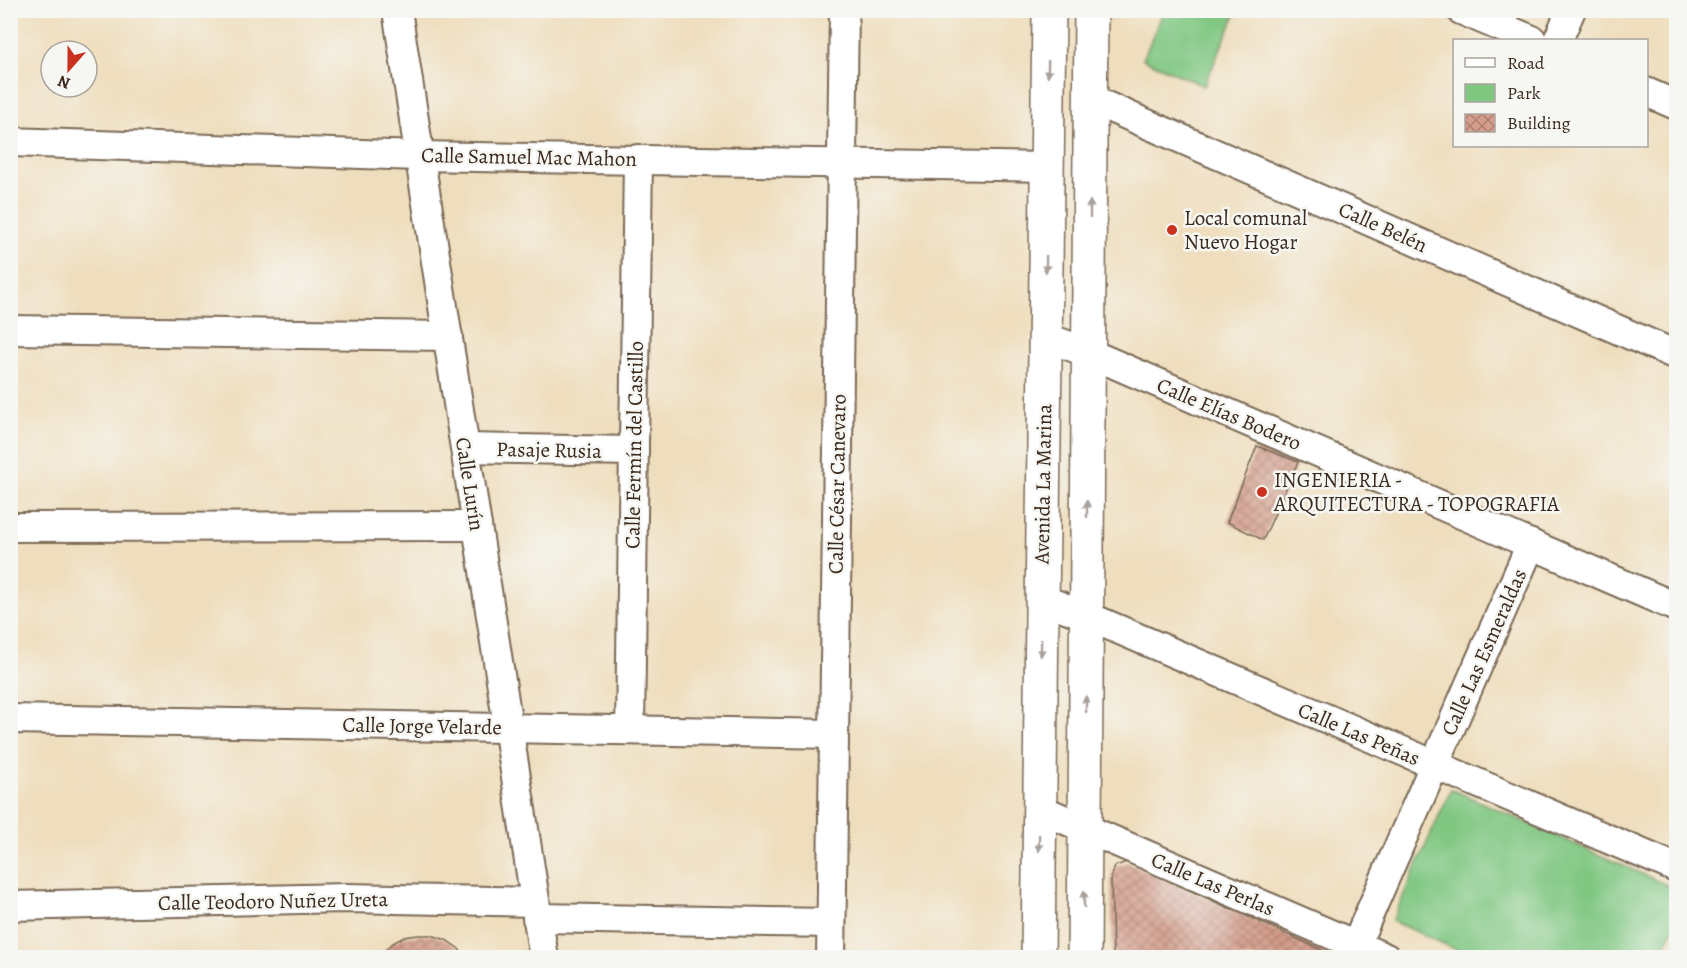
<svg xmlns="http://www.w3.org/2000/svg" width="1687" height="968" viewBox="0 0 1687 968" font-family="Alegreya,serif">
  <defs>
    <pattern id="building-cross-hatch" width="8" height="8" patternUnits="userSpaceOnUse" patternTransform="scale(1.5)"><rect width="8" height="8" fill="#d49d8b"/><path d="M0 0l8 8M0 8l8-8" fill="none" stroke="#ad8071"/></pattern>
  </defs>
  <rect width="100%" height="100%" fill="#f6f6f2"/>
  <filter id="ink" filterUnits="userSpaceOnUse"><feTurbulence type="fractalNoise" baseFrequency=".0167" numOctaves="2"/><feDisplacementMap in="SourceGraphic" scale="12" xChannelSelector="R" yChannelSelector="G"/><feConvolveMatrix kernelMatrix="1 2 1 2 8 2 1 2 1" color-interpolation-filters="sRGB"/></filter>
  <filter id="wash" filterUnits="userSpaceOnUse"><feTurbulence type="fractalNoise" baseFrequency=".008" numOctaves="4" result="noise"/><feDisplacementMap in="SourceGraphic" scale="24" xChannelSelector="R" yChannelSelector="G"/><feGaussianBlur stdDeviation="1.35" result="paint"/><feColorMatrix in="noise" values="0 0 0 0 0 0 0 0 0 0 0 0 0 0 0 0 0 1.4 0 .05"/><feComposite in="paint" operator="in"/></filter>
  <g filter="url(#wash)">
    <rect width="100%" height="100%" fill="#efdebd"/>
    <g fill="#80c782" stroke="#5e7850" stroke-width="1.5">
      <polygon points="1164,10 1237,11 1204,86 1143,59"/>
      <polygon points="1451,789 1676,889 1676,922 1660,957 1473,957 1392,921"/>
    </g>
    <g id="blocks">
      <g fill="url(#building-cross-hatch)">
        <polygon points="1257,446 1298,462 1263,540 1227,522"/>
        <polygon points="1127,862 1322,950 1325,955 1324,958 1118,958 1113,956 1111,878 1115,866"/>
        <polygon points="418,935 432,935 446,940 458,948 467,958 378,958 391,944 404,937"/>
      </g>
    </g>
  </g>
  <g filter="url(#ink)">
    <use href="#blocks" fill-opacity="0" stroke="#7a6956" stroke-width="1.5"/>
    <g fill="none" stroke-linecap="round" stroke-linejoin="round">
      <defs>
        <g id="street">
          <polyline points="397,10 544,958"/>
          <polyline points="1461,10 1532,40"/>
          <polyline points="1558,40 1571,10"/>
          <polyline points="1646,92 1676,105"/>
          <polyline points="1090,99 1676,355"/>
          <polyline points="10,142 419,156 1047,167"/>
          <polyline points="10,330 448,336"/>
          <polyline points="1045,337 1089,353 1676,607"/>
          <polyline points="465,448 634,451"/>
          <polyline points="10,527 477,526"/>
          <polyline points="1042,599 1087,616 1676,868"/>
          <polyline points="10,719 834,734"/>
          <polyline points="630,730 638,159"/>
          <polyline points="1040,809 1386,958"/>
          <polyline points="10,906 346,898 535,902"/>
          <polyline points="537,918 831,923"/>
          <polyline points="831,958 844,10"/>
          <polyline points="1350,958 1531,544"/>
        </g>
        <g id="secondary">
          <polyline points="1038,958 1049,10"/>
          <polyline points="1084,958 1091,10"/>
        </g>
      </defs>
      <use href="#street" stroke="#7a6956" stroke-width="32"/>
      <use href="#secondary" stroke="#7a6956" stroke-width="36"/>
      <use href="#street" stroke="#fff" stroke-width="28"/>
      <use href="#secondary" stroke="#fff" stroke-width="33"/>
    </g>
    <defs><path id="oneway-solid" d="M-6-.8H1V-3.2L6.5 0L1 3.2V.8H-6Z" transform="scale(1.5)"/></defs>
    <g fill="#a79f9a">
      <use href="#oneway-solid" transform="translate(1048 69) rotate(91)"/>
      <use href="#oneway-solid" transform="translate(1090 209) rotate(-90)"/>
      <use href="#oneway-solid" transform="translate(1046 264) rotate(91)"/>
      <use href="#oneway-solid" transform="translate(1087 509) rotate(-90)"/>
      <use href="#oneway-solid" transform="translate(1041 648) rotate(91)"/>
      <use href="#oneway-solid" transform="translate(1086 704) rotate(-90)"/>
      <use href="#oneway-solid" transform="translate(1039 843) rotate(91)"/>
      <use href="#oneway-solid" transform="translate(1084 899) rotate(-90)"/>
    </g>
  </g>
  <g fill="#c8321e" stroke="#f6f6f2" stroke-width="2">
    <circle cx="1172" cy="230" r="6"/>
    <circle cx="1262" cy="492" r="6"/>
  </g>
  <g text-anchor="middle" stroke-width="5" stroke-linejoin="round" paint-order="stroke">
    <g font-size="21" fill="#3b2a1e" stroke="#f6f6f2">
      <text transform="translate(529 157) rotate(1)" y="7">Calle Samuel Mac Mahon</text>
      <text transform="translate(1383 227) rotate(24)" y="7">Calle Belén</text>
      <text transform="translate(1229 414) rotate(23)" y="7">Calle Elías Bodero</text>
      <text transform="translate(634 445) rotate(-89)" y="7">Calle Fermín del Castillo</text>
      <text transform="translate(549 450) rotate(1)" y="7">Pasaje Rusia</text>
      <text transform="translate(470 484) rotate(81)" y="7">Calle Lurín</text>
      <text transform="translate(837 484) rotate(-89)" y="7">Calle César Canevaro</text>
      <text transform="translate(1043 484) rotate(-89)" y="7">Avenida La Marina</text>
      <text transform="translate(1484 652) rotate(-66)" y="7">Calle Las Esmeraldas</text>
      <text transform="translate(422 726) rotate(1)" y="7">Calle Jorge Velarde</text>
      <text transform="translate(1359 734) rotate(23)" y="7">Calle Las Peñas</text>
      <text transform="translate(1213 884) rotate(23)" y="7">Calle Las Perlas</text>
      <text transform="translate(273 901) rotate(-1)" y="7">Calle Teodoro Nuñez Ureta</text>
    </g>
    <g font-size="21" fill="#3b2a1e" stroke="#f6f6f2" text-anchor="start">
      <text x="1184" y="225">Local comunal<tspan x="1184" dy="24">Nuevo Hogar</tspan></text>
      <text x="1274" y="487">INGENIERIA -<tspan x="1274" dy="24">ARQUITECTURA - TOPOGRAFIA</tspan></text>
    </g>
  </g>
  <rect width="1687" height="968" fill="none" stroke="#f6f6f2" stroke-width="36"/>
  <rect x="1453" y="39" width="195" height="108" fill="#f6f6f2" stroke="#aba49d" stroke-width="1.5"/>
  <rect x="1465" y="58" width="30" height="9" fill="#ffffff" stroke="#aba49d" stroke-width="1.5"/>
  <text x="1507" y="69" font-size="18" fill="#3b2a1e">Road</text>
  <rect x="1465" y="84" width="30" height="18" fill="#80c782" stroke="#aba49d" stroke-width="1.5"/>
  <text x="1507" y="99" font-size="18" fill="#3b2a1e">Park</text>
  <rect x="1465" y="114" width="30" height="18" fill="url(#building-cross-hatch)" stroke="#aba49d" stroke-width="1.5"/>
  <text x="1507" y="129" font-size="18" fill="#3b2a1e">Building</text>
  <g transform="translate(69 69) rotate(201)"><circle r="28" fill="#f6f6f2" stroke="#aba49d" stroke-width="1.5"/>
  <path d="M0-4.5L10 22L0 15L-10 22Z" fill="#c8321e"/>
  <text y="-9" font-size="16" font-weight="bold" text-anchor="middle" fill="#3b2a1e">N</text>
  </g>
</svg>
